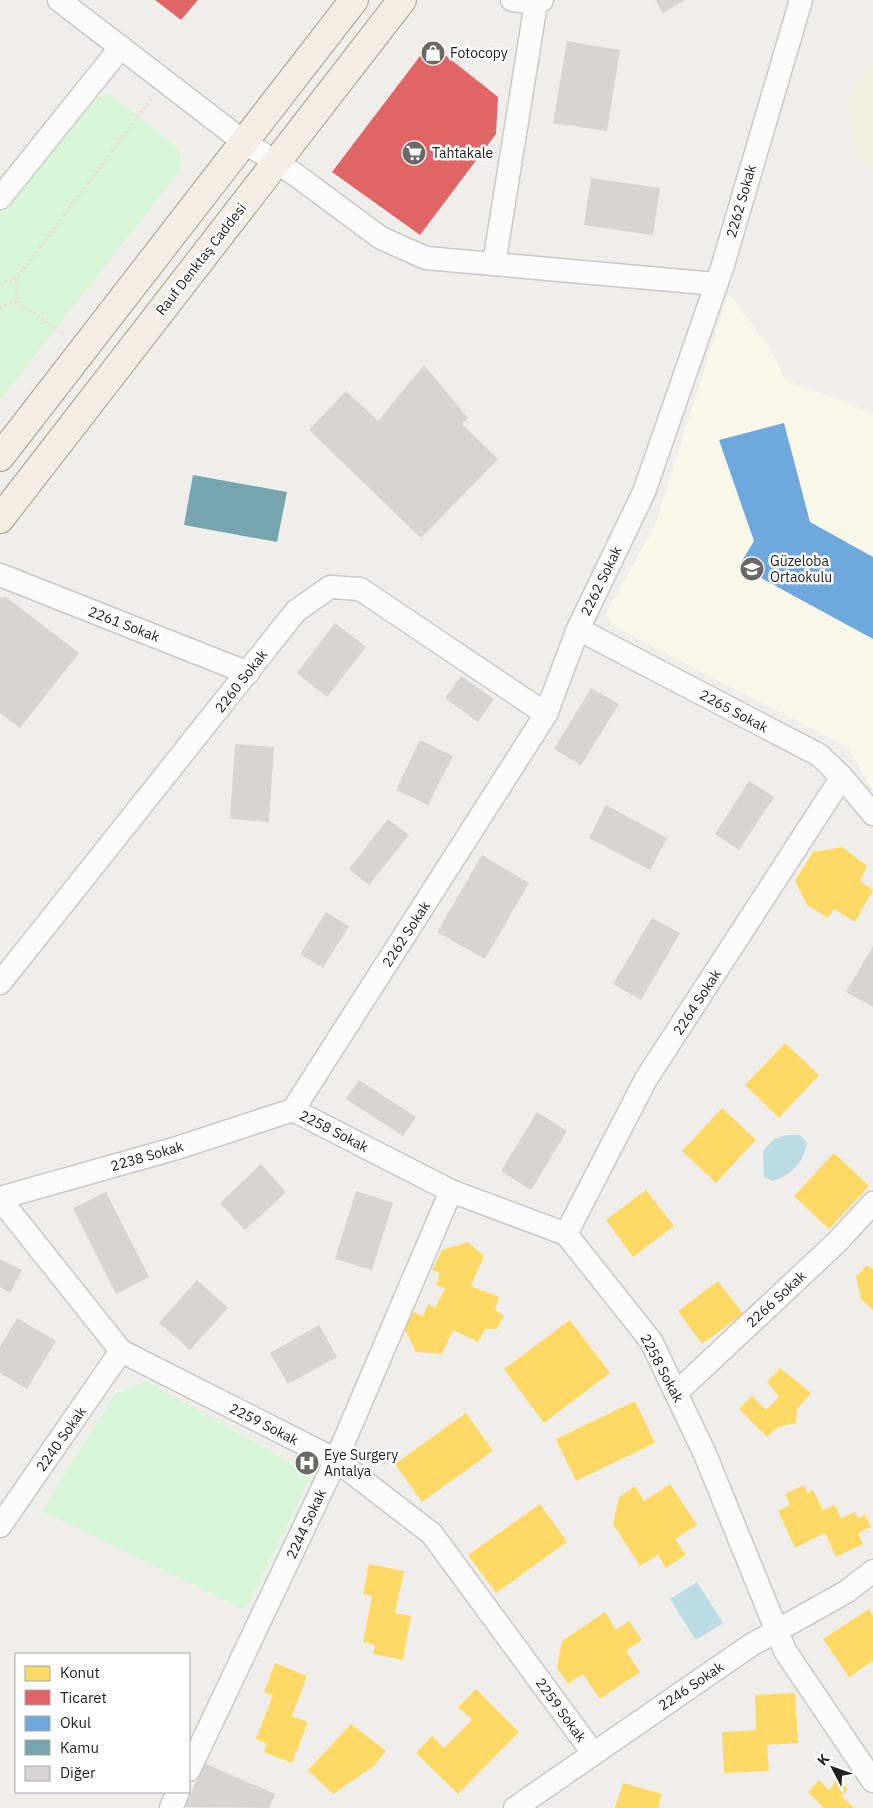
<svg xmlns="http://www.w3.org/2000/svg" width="873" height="1808" viewBox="0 0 873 1808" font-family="'IBM Plex Sans',sans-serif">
  <rect width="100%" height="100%" fill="#f0eeeb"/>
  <polygon fill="#f8f7e8" points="728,294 768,345 785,380 873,413 873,791 849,748 612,625 606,613 655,526"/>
  <polygon fill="#f0f0de" points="873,56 873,168 855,156 848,98"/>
  <g fill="#d8f7d8">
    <polygon points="108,93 179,149 181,169 0,400 0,214 95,99"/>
    <polygon points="146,1381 312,1475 245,1610 42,1511 115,1394"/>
  </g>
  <g fill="#bcdce5">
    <path d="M787,1135h13l7,8c-4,20 -15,32 -34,38l-9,-4 -1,-26 11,-12z"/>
    <polygon points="697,1582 723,1623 696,1640 670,1599"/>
  </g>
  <g fill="#ffd966">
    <polygon points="842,847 867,866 860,881 873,890 855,922 834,909 828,918 807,905 795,881 813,852"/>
    <polygon points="785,1043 819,1075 779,1118 745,1085"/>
    <polygon points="722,1108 756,1140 716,1183 682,1151"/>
    <polygon points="834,1153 869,1186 829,1229 794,1196"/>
    <polygon points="646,1190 674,1226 633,1257 606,1220"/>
    <polygon points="468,1242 484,1256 471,1286 499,1297 495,1310 504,1316 497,1329 485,1329 478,1342 453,1330 442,1354 416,1352 404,1328 413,1312 423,1316 428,1304 435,1308 445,1288 436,1285 440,1273 432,1270 442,1250"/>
    <polygon points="867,1265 873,1270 873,1310 861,1299 856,1277"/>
    <polygon points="718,1281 743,1314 702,1344 678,1311"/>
    <polygon points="570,1320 610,1373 544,1423 504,1369"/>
    <polygon points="780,1368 811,1393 797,1409 796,1423 778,1427 767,1437 739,1409 752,1396 766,1410 779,1397 767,1382"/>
    <polygon points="635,1401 655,1443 576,1481 556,1439"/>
    <polygon points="466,1413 493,1451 422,1502 395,1464"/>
    <polygon points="670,1484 697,1525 675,1539 686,1555 666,1568 658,1555 640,1566 613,1524 619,1497 635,1486 644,1501"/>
    <polygon points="804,1485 807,1493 813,1490 823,1510 835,1505 841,1518 855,1512 858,1518 865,1515 871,1527 858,1533 863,1544 836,1557 825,1533 795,1548 778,1511 790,1505 785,1494"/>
    <polygon points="540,1504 567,1542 496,1593 468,1555"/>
    <polygon points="369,1564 404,1571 395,1613 411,1616 403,1660 373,1654 375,1645 363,1642 372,1596 363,1594"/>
    <polygon points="869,1609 873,1616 873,1661 849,1677 823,1639"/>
    <polygon points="605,1612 616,1630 629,1621 642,1640 626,1651 640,1672 600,1699 583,1674 568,1684 557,1668 562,1641"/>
    <polygon points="275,1663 307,1676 292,1716 308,1722 292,1763 264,1752 267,1744 256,1739 273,1695 264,1692"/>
    <polygon points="476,1689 519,1732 458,1794 416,1753 432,1736 444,1748 472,1720 458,1707"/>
    <polygon points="795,1693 798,1743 767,1745 769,1771 724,1773 722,1732 756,1730 755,1695"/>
    <polygon points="351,1724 386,1751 374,1766 333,1794 308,1770"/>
    <polygon points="838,1779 848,1789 841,1796 854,1808 824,1808 808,1792 819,1780 829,1790"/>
    <polygon points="623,1783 662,1794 658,1808 615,1808"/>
  </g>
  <g fill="#e06666">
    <polygon points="155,0 198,0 181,20"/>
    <polygon points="430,43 498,97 496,134 420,235 332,172"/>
  </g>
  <polygon fill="#6fa8dc" points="784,423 810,522 873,557 873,639 739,566 754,541 719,440"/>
  <polygon fill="#76a5af" points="193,475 287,492 277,542 184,525"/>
  <g fill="#d7d4d2">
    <polygon points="655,0 685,0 663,13"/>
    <polygon points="567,41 620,50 607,131 553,123"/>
    <polygon points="591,178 660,188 653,235 584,225"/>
    <polygon points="424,365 468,418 462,424 498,459 421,538 309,430 346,391 378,421"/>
    <polygon points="6,597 79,653 20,728 0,713 0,598"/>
    <polygon points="335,623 366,647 327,697 297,673"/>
    <polygon points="461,676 494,699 478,722 445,698"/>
    <polygon points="591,688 619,704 581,765 554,749"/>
    <polygon points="420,740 453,756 428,805 396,790"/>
    <polygon points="235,744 274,747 269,822 230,819"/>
    <polygon points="749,781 774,797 739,850 715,834"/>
    <polygon points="606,805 667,838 650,870 589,838"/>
    <polygon points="388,819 409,835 369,885 349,869"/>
    <polygon points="482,855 529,883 485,959 437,932"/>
    <polygon points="326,912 349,926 323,968 300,954"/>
    <polygon points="652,918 680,933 641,1000 613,984"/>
    <polygon points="873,946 873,1007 846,992"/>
    <polygon points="359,1080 416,1117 403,1136 346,1099"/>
    <polygon points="537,1112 567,1131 531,1190 501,1171"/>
    <polygon points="261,1164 286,1192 245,1230 220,1203"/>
    <polygon points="356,1191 393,1203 372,1270 335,1259"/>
    <polygon points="106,1192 149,1277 116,1294 73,1208"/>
    <polygon points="0,1259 22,1270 10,1293 0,1287"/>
    <polygon points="197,1280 228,1308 190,1350 159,1323"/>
    <polygon points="17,1318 56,1341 27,1389 0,1373 0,1347"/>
    <polygon points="319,1325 337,1357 288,1384 270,1353"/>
    <polygon points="204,1763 275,1794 269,1808 185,1807"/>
  </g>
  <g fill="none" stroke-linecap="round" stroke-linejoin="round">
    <defs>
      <g id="minor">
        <polyline points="59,0 244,142 293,173 381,238 426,258 716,284"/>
        <polyline points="512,0 536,3 542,0"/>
        <polyline points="0,198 121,47"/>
        <polyline points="494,264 536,3"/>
        <polyline points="0,575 248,673"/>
        <polyline points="578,629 819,755 842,777 873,814"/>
        <polyline points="0,983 296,611 330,587 360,589 546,714"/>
        <polyline points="293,1110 546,714 578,629 644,492 722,268 801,0"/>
        <polyline points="293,1110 451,1191 566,1234 651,1341 705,1454 785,1651 873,1781"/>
        <polyline points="0,1198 177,1148 293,1110"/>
        <polyline points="0,1199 121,1351 336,1460 432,1534 593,1753"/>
        <polyline points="566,1234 646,1079 842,777"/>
        <polyline points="676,1393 836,1243 873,1203"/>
        <polyline points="0,1526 121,1351"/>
        <polyline points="189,1770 336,1460 451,1191"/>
        <polyline points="171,1808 178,1792"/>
        <polyline points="515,1808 751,1645 846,1592 873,1571"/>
      </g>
      <g id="major">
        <polyline points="0,457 354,0"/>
        <polyline points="0,519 402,0"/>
      </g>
    </defs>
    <use href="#minor" stroke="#c9c8c7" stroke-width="25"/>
    <use href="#major" stroke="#a79d86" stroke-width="30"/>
    <g stroke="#eddddb" stroke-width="3" stroke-dasharray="2.5 2.5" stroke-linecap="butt">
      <polyline points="0,285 17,278 151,99"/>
      <polyline points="17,301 65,335"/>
      <polyline points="0,308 17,301 17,278"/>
    </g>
    <use href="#minor" stroke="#fdfcfc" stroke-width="22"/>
    <use href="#major" stroke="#f3ede6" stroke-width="28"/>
  </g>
  <defs>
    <symbol id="shop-disc" viewBox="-11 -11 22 22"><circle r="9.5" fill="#6a6968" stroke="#fff"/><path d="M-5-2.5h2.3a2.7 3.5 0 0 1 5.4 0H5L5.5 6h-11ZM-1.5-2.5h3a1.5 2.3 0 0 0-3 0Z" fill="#fff"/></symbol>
    <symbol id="supermarket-disc" viewBox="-11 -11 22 22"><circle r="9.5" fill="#6a6968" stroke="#fff"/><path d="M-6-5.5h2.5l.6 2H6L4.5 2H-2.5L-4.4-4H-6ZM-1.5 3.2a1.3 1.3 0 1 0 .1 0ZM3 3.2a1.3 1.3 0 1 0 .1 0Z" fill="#fff"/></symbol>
    <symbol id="school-disc" viewBox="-11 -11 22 22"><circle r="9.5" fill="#6a6968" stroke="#fff"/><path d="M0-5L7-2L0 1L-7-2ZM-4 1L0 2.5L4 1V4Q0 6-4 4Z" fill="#fff"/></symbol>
    <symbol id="hospital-disc" viewBox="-11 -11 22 22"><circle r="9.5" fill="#6a6968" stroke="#fff"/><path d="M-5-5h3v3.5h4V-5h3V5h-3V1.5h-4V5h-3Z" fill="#fff"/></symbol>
  </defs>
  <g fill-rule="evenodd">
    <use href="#shop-disc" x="419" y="39" width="28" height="28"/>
    <use href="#supermarket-disc" x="400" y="139" width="28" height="28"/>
    <use href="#school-disc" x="738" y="555" width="28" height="28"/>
    <use href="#hospital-disc" x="293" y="1449" width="28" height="28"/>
  </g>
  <g text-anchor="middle" stroke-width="5" stroke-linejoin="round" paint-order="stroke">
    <g font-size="14" fill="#222" stroke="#fff" text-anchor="start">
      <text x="450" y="58">Fotocopy</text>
      <text x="432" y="158">Tahtakale</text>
      <text x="770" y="566">Güzeloba<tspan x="770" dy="16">Ortaokulu</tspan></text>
      <text x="324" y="1460">Eye Surgery<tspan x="324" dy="16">Antalya</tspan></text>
    </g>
    <g font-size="14" fill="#222" stroke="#fff">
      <text transform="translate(741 201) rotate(-74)" y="5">2262 Sokak</text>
      <text transform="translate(201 259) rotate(-52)" y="5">Rauf Denktaş Caddesi</text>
      <text transform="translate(601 581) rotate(-64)" y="5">2262 Sokak</text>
      <text transform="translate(124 624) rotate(21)" y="5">2261 Sokak</text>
      <text transform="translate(241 681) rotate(-52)" y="5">2260 Sokak</text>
      <text transform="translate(734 711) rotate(28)" y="5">2265 Sokak</text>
      <text transform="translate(406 934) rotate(-57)" y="5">2262 Sokak</text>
      <text transform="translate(697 1002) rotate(-57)" y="5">2264 Sokak</text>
      <text transform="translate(334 1131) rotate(27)" y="5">2258 Sokak</text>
      <text transform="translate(147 1156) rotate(-16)" y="5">2238 Sokak</text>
      <text transform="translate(776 1299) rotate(-43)" y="5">2266 Sokak</text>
      <text transform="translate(662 1368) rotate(62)" y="5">2258 Sokak</text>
      <text transform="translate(264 1424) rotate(27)" y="5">2259 Sokak</text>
      <text transform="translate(61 1439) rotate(-55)" y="5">2240 Sokak</text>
      <text transform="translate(306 1524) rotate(-65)" y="5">2244 Sokak</text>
      <text transform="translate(691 1686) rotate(-34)" y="5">2246 Sokak</text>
      <text transform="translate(561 1710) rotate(54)" y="5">2259 Sokak</text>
    </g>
  </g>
  <rect x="15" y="1653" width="175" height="140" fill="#ffffff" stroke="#a7a7a7"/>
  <rect x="25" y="1666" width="25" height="15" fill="#ffd966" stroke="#a7a7a7"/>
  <text x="60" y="1678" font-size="15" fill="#222222">Konut</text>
  <rect x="25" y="1690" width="25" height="15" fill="#e06666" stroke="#a7a7a7"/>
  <text x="60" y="1703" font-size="15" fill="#222222">Ticaret</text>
  <rect x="25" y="1716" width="25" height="15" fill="#6fa8dc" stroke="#a7a7a7"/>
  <text x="60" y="1728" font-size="15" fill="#222222">Okul</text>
  <rect x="25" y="1740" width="25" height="15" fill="#76a5af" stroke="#a7a7a7"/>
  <text x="60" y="1753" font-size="15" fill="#222222">Kamu</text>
  <rect x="25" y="1766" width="25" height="15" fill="#d7d4d2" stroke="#a7a7a7"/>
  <text x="60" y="1778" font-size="15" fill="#222222">Diğer</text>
  <g transform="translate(833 1768) rotate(311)" stroke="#ffffff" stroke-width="4" paint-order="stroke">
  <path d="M0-4L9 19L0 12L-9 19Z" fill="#222222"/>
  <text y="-8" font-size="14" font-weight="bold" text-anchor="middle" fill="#222222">K</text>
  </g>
</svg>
